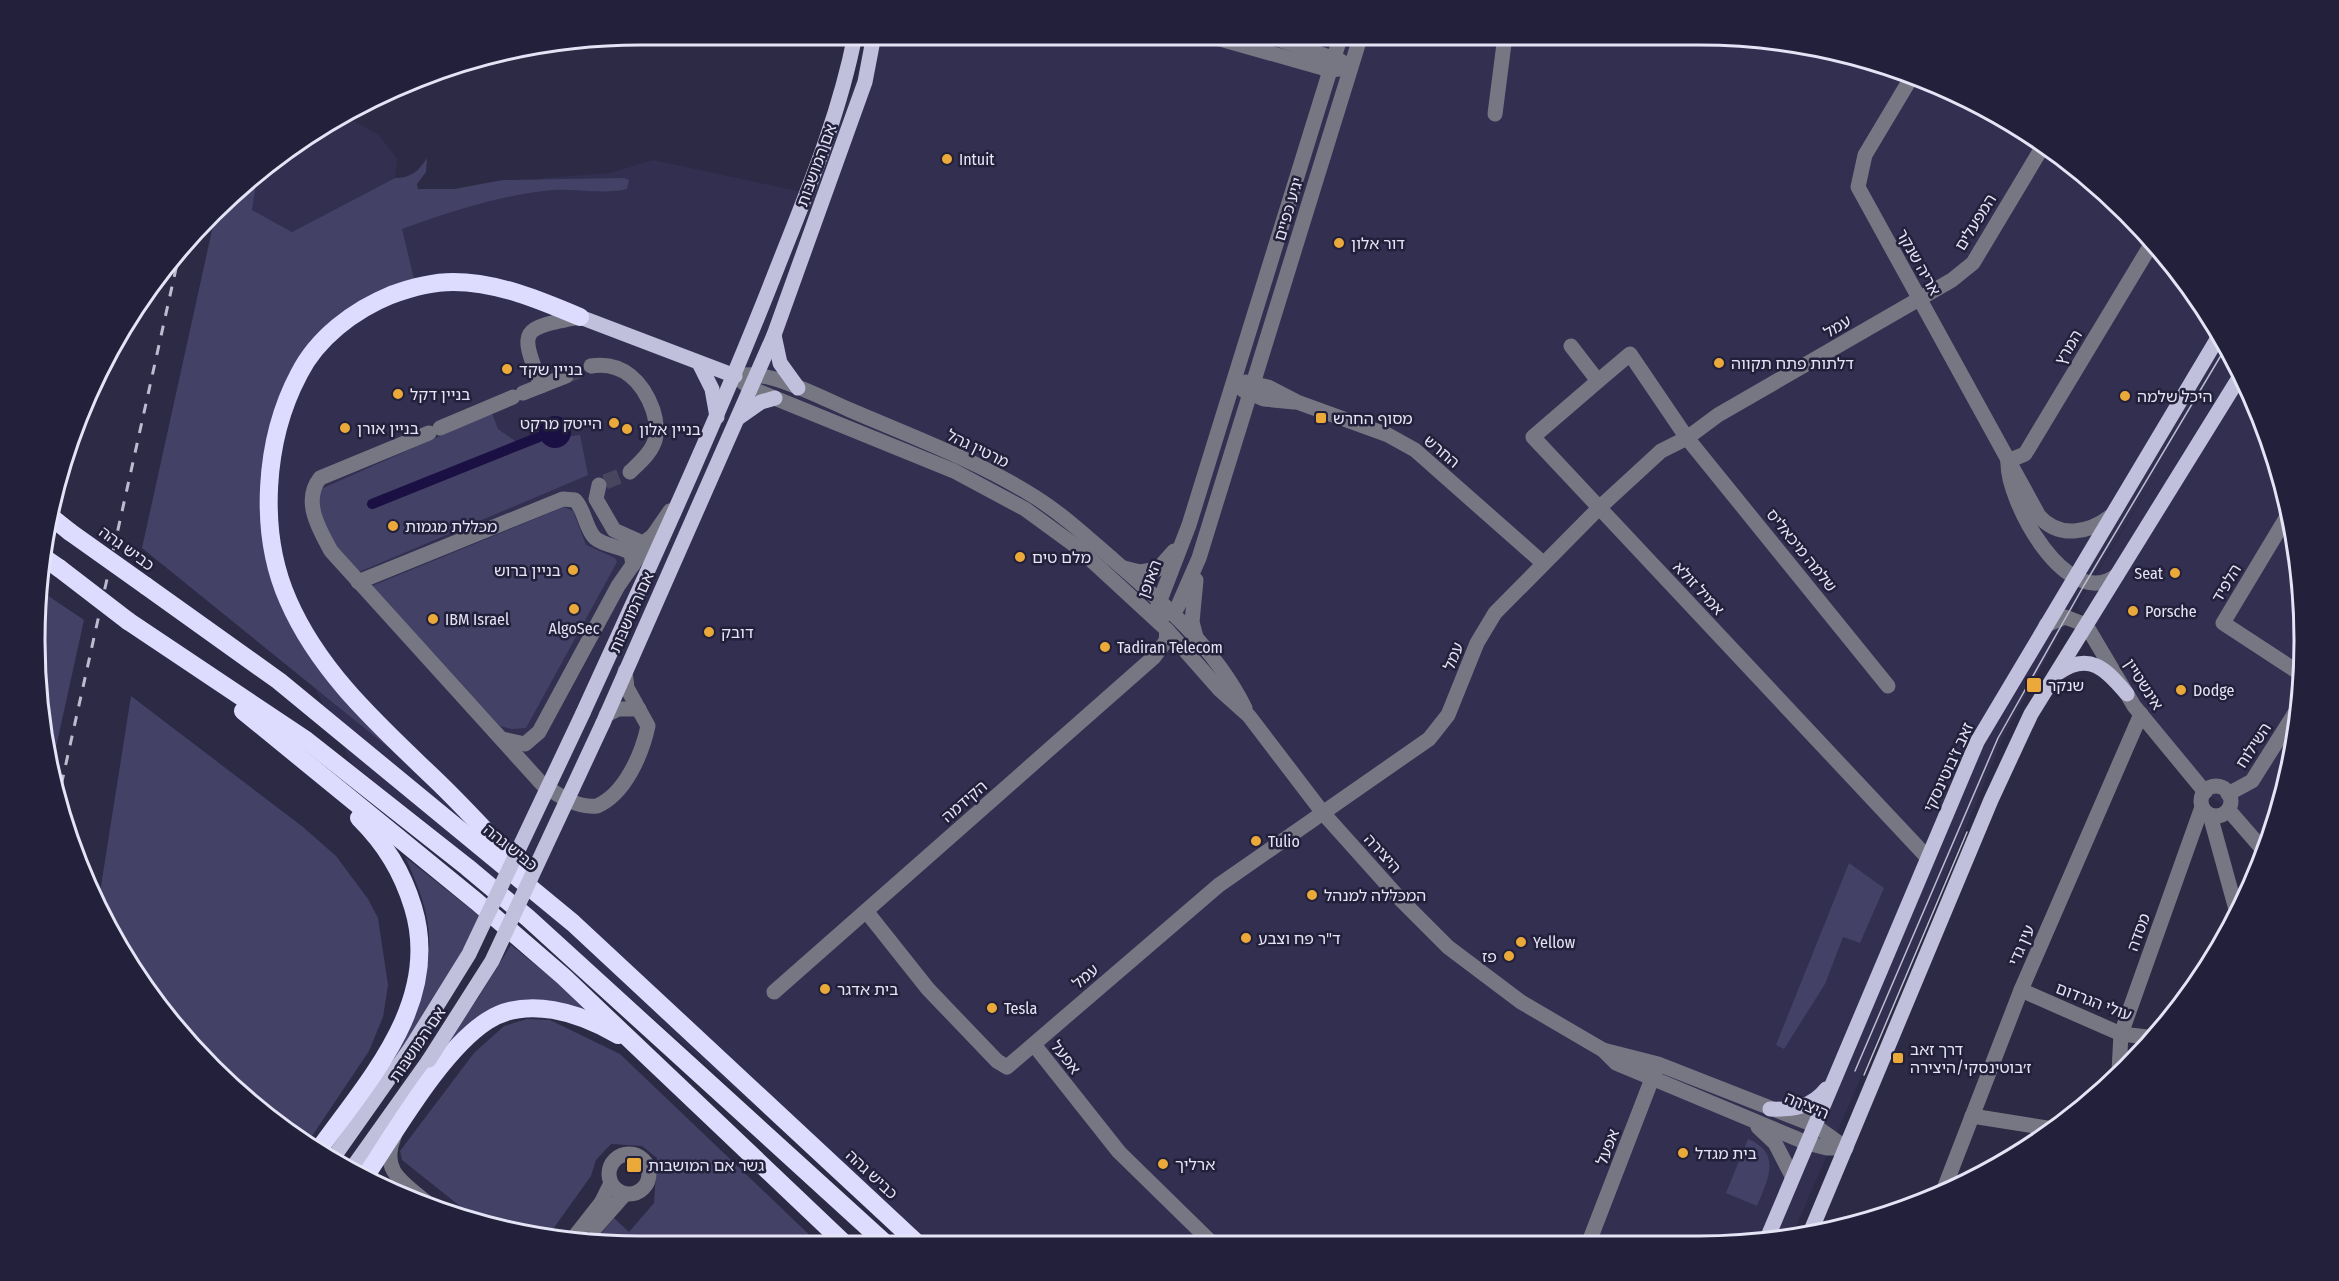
<svg xmlns="http://www.w3.org/2000/svg" width="2339" height="1281" viewBox="0 0 2339 1281" font-family="'Fira Sans Condensed','Noto Sans Hebrew',sans-serif">
  <rect width="100%" height="100%" fill="#2c2a44"/>
  <g fill="#322f50">
    <polygon points="865,35 1738,36 1856,55 2001,116 2098,185 2179,271 2242,372 2284,483 2303,601 2299,719 2272,835 2265,852 2228,809 2205,792 2145,712 2077,606 2169,454 2074,608 2003,737 1905,976 1791,1238 1777,1241 914,1244 438,832 352,764 298,654 258,411 397,220 467,196 545,178 610,173 653,160 812,194 857,76"/>
    <polygon points="341,114 379,135 397,159 395,178 292,232 252,210 258,172 271,160"/>
  </g>
  <g fill="#444167">
    <path d="M427,158l-1,14 -9,12 1,5h36l49,-9 121,-2 5,2 -2,9c-25,6 -49,-1 -74,1 -52,5 -102,21 -151,39l12,50 -42,14 -36,26 -66,113 7,156 122,168 -257,-208 74,-336 42,-40 -6,38 40,22 103,-54c16,0 24,-7 32,-20z"/>
    <polygon points="492,413 498,429 518,443 580,435 588,475 359,572 332,545 317,500 321,489"/>
    <polygon points="564,507 573,511 586,545 615,558 617,562 526,728 512,729 500,726 372,586"/>
    <polygon points="38,589 84,620 51,770 36,680"/>
    <polygon points="131,696 303,827 336,856 368,899 378,918 388,985 383,1017 369,1051 306,1145 271,1121 185,1040 136,977 98,905"/>
    <path d="M405,857l77,61 -83,138 -4,-9c38,-78 49,-107 10,-190z"/>
    <polygon points="1849,863 1884,888 1860,943 1843,937 1825,984 1784,1049 1776,1045"/>
    <polygon points="511,945 594,1012 527,1002 452,1052 444,1045 478,998"/>
    <polygon points="527,1019 550,1020 620,1054 820,1245 592,1244 614,1218 629,1232 654,1203 657,1158 642,1146 611,1144 596,1160 591,1176 548,1236 485,1226 402,1160 400,1151 474,1053 504,1026"/>
    <path d="M1748,1139c35,14 19,42 9,67l-31,-13z"/>
  </g>
  <circle fill="#1b1044" cx="555" cy="432" r="16"/>
  <g fill="none" stroke-linecap="round" stroke-linejoin="round">
    <polyline stroke="#1b1044" stroke-width="10" points="372,504 539,437"/>
    <g stroke="#48465f" stroke-width="15" stroke-dasharray="15 8" stroke-linecap="butt">
      <polyline points="566,376 591,366"/>
      <polyline points="605,482 630,472"/>
    </g>
    <g stroke="#777784" stroke-width="15">
      <polyline points="1206,35 1330,70 1339,69"/>
      <polyline points="1266,35 1341,61"/>
      <path d="M1911,78l-46,77 -7,32 181,329c20,23 50,17 72,0"/>
      <polyline points="1495,114 1505,36"/>
      <polyline points="1571,346 1598,381 1533,437 1927,857"/>
      <path d="M591,366c32,-5 52,16 62,44 3,9 5,24 1,33 -4,11 -16,21 -24,29"/>
      <path d="M744,375c30,-3 78,23 106,35 63,27 128,51 185,87 27,17 51,39 75,60 51,44 104,89 135,151"/>
      <polyline points="735,376 750,388 954,471 1025,509 1077,547 1167,630 1220,690 1249,716 1323,813 1400,899 1448,947 1521,1002 1603,1050 1616,1063 1807,1143 1827,1148 1846,1148"/>
      <polyline points="1598,381 1630,354 1687,438 1888,686"/>
      <polyline points="1246,382 1268,387 1297,402 1388,435 1415,450 1543,563"/>
      <path d="M541,386c-21,-57 -23,-57 39,-69"/>
      <polyline points="1243,390 1264,399 1294,402"/>
      <polyline points="523,393 566,376"/>
      <polyline points="440,428 513,397"/>
      <path d="M429,433l-109,45c-18,23 -1,51 11,73l211,233c17,12 35,24 55,22 28,-12 45,-52 51,-80l-21,-38 -2,-17"/>
      <polyline points="2008,461 2025,454 2152,243"/>
      <path d="M2008,461c-2,40 60,153 109,114"/>
      <polyline points="599,485 596,499 614,530 643,543 654,535"/>
      <polyline points="2289,513 2223,623 2301,674"/>
      <polyline points="1124,568 1140,572 1158,569 1174,551"/>
      <polyline points="1196,580 1192,622 1196,637"/>
      <path d="M358,582l205,-83 12,1c10,10 10,28 20,38 9,8 25,8 36,15l2,12"/>
      <polyline points="1157,608 1189,525 1341,35"/>
      <polyline points="1166,614 1174,612 1178,606 1199,558 1361,35"/>
      <polyline points="2046,625 2065,617 2086,625 2134,706 2205,792"/>
      <polyline points="606,715 618,709 639,709"/>
      <polyline points="502,739 525,744 539,732 618,586 670,511"/>
      <circle cx="2216" cy="801" r="15"/>
      <polyline points="2228,794 2252,781 2300,705"/>
      <polyline points="2232,814 2265,852"/>
      <polyline points="2210,815 2237,913"/>
      <polyline points="866,911 928,989 997,1061 1007,1067 1219,885 1429,739 1448,715 1477,643 1495,613 1599,508 1661,451 1687,438 1718,415 1952,280 1973,263 2043,146"/>
      <polyline points="2021,990 2121,1034 2156,1038"/>
      <polyline points="774,992 1154,657 1166,641 1167,630"/>
      <polyline points="1035,1046 1119,1152 1212,1243"/>
      <polyline points="1603,1050 1658,1064 1814,1125 1846,1148"/>
      <polyline points="2119,1071 2121,1034 2202,807"/>
      <polyline points="1972,1116 2053,1129"/>
      <polyline points="1758,1127 1775,1143 1792,1176"/>
      <path d="M394,1137c-14,34 9,45 32,65"/>
      <circle cx="629" cy="1174" r="20"/>
      <polyline points="1942,1194 2021,990 2141,714"/>
      <polyline points="595,1228 625,1194"/>
      <polyline points="572,1240 601,1203 611,1183"/>
      <polyline points="1589,1242 1655,1071"/>
    </g>
    <g stroke="#c0bfdc" stroke-width="15">
      <polyline points="580,317 735,376"/>
      <polyline points="774,335 780,363 798,388"/>
      <polyline points="699,363 712,389 717,417"/>
      <polyline points="738,418 761,402 775,398"/>
      <path d="M2058,673c31,-22 48,-4 69,21"/>
      <path d="M583,713c66,-145 133,-289 191,-437 31,-79 65,-158 81,-241"/>
      <polyline points="603,723 774,335 865,82 874,35"/>
      <path d="M1770,1109c23,1 42,-2 56,-20"/>
      <polyline points="331,1161 412,1046"/>
      <polyline points="350,1171 429,1060"/>
      <polyline points="1810,1233 1991,800 2031,714 2242,373"/>
      <polyline points="1766,1241 1977,742 2219,336"/>
    </g>
    <g stroke="#dddcfe" stroke-width="18">
      <polyline points="50,516 70,532"/>
      <polyline points="43,557 59,568"/>
      <polyline points="146,586 279,681 573,923 918,1244"/>
      <polyline points="128,621 306,740 467,867 528,918 886,1244"/>
      <polyline points="243,711 477,902 564,977 845,1244"/>
      <path d="M520,867c-27,-28 -54,-58 -82,-85 -57,-55 -118,-108 -150,-182 -30,-68 -24,-160 11,-226 18,-36 55,-64 92,-79 19,-7 41,-13 62,-13 44,0 87,18 127,35"/>
      <path d="M317,1152c52,-73 125,-150 96,-245 -11,-36 -28,-63 -54,-89"/>
      <path d="M365,1177c31,-46 76,-126 122,-156 40,-26 93,-8 131,14"/>
    </g>
    <g stroke="#bcbcd0" stroke-width="1.5">
      <polyline points="1855,1071 1998,738 2083,587 2226,347"/>
      <polyline points="1864,1075 1967,832"/>
    </g>
    <polyline stroke="#bcbcd0" stroke-width="3" stroke-dasharray="10 10" stroke-linecap="butt" points="57,804 181,246"/>
    <g stroke="#c0bfdc" stroke-width="15">
      <polyline points="412,1046 469,954 583,713"/>
      <polyline points="429,1060 492,961 603,723"/>
    </g>
    <g stroke="#dddcfe" stroke-width="18">
      <polyline points="70,532 146,586"/>
      <polyline points="59,568 128,621"/>
    </g>
  </g>
  <g fill="#eba93a" stroke="#22203a" stroke-width="2">
    <circle cx="947" cy="159" r="6"/>
    <circle cx="1339" cy="243" r="6"/>
    <circle cx="1719" cy="363" r="6"/>
    <circle cx="507" cy="369" r="6"/>
    <circle cx="398" cy="394" r="6"/>
    <circle cx="2125" cy="396" r="6"/>
    <rect x="1315" y="412" width="12" height="12" rx="3"/>
    <circle cx="614" cy="423" r="6"/>
    <circle cx="345" cy="428" r="6"/>
    <circle cx="627" cy="429" r="6"/>
    <circle cx="393" cy="526" r="6"/>
    <circle cx="1020" cy="557" r="6"/>
    <circle cx="573" cy="570" r="6"/>
    <circle cx="2175" cy="573" r="6"/>
    <circle cx="574" cy="609" r="6"/>
    <circle cx="2133" cy="611" r="6"/>
    <circle cx="433" cy="619" r="6"/>
    <circle cx="709" cy="632" r="6"/>
    <circle cx="1105" cy="647" r="6"/>
    <rect x="2026" y="677" width="16" height="16" rx="3"/>
    <circle cx="2181" cy="690" r="6"/>
    <circle cx="1256" cy="841" r="6"/>
    <circle cx="1312" cy="895" r="6"/>
    <circle cx="1246" cy="938" r="6"/>
    <circle cx="1521" cy="942" r="6"/>
    <circle cx="1509" cy="956" r="6"/>
    <circle cx="825" cy="989" r="6"/>
    <circle cx="992" cy="1008" r="6"/>
    <rect x="1892" y="1052" width="12" height="12" rx="3"/>
    <circle cx="1683" cy="1153" r="6"/>
    <circle cx="1163" cy="1164" r="6"/>
    <rect x="626" y="1157" width="16" height="16" rx="3"/>
  </g>
  <g text-anchor="middle" stroke-width="5" stroke-linejoin="round" paint-order="stroke">
    <g font-size="16" fill="#e4e4f6" stroke="#22203a" text-anchor="start">
      <text x="959" y="165">Intuit</text>
      <text x="1351" y="249">דור אלון</text>
      <text x="1731" y="369">דלתות פתח תקווה</text>
      <text x="519" y="375">בניין שקד</text>
      <text x="410" y="400">בניין דקל</text>
      <text x="2137" y="402">היכל שלמה</text>
      <text x="1333" y="424">מסוף החרש</text>
      <text x="602" y="429" text-anchor="end">הייטק מרקט</text>
      <text x="357" y="434">בניין אורן</text>
      <text x="639" y="435">בניין אלון</text>
      <text x="405" y="532">מכללת מגמות</text>
      <text x="1032" y="563">מלם טים</text>
      <text x="561" y="576" text-anchor="end">בניין ברוש</text>
      <text x="2163" y="579" text-anchor="end">Seat</text>
      <text x="2145" y="617">Porsche</text>
      <text x="445" y="625">IBM Israel</text>
      <text x="574" y="634" text-anchor="middle">AlgoSec</text>
      <text x="721" y="638">דובק</text>
      <text x="1117" y="653">Tadiran Telecom</text>
      <text x="2048" y="691">שנקר</text>
      <text x="2193" y="696">Dodge</text>
      <text x="1268" y="847">Tulio</text>
      <text x="1324" y="901">המכללה למנהל</text>
      <text x="1258" y="944">ד"ר פח וצבע</text>
      <text x="1533" y="948">Yellow</text>
      <text x="1497" y="962" text-anchor="end">פז</text>
      <text x="837" y="995">בית אדגר</text>
      <text x="1004" y="1014">Tesla</text>
      <text x="1910" y="1055">דרך זאב<tspan x="1910" dy="18">ז׳בוטינסקי/היצירה</tspan></text>
      <text x="1695" y="1159">בית מגדל</text>
      <text x="1175" y="1170">ארליך</text>
      <text x="648" y="1171">גשר אם המושבות</text>
    </g>
    <g font-size="16" fill="#e4e4f6" stroke="#22203a">
      <text transform="translate(816 165) rotate(-70)" y="6">אם המושבות</text>
      <text transform="translate(1288 209) rotate(-73)" y="6">יגיע כפיים</text>
      <text transform="translate(1975 222) rotate(-58)" y="6">המפעלים</text>
      <text transform="translate(1919 262) rotate(61)" y="6">אריה שנקר</text>
      <text transform="translate(1837 326) rotate(-31)" y="6">עמל</text>
      <text transform="translate(2068 347) rotate(-59)" y="6">המרץ</text>
      <text transform="translate(978 448) rotate(26)" y="6">מרטין גהל</text>
      <text transform="translate(1442 451) rotate(40)" y="6">החרש</text>
      <text transform="translate(127 548) rotate(36)" y="6">כביש גהה</text>
      <text transform="translate(1802 550) rotate(51)" y="6">שלמה מיכאליס</text>
      <text transform="translate(1149 579) rotate(-69)" y="6">האופן</text>
      <text transform="translate(2226 583) rotate(-59)" y="6">הלפיד</text>
      <text transform="translate(1699 588) rotate(47)" y="6">אמיל זולא</text>
      <text transform="translate(631 612) rotate(-66)" y="6">אם המושבות</text>
      <text transform="translate(1453 656) rotate(-68)" y="6">עמל</text>
      <text transform="translate(2144 684) rotate(57)" y="6">אינשטיין</text>
      <text transform="translate(2253 745) rotate(-57)" y="6">השילוח</text>
      <text transform="translate(1948 767) rotate(-65)" y="6">זאב ז'בוטינסקי</text>
      <text transform="translate(964 801) rotate(-41)" y="6">הקידמה</text>
      <text transform="translate(511 847) rotate(39)" y="6">כביש גהה</text>
      <text transform="translate(1383 853) rotate(48)" y="6">היצירה</text>
      <text transform="translate(2138 932) rotate(-70)" y="6">מסדה</text>
      <text transform="translate(2021 945) rotate(-66)" y="6">עין גדי</text>
      <text transform="translate(1085 976) rotate(-40)" y="6">עמל</text>
      <text transform="translate(2094 1001) rotate(21)" y="6">עולי הגרדום</text>
      <text transform="translate(417 1044) rotate(-56)" y="6">אם המושבות</text>
      <text transform="translate(1066 1057) rotate(52)" y="6">אפעל</text>
      <text transform="translate(1807 1105) rotate(23)" y="6">היצירה</text>
      <text transform="translate(1607 1147) rotate(-69)" y="6">אפעל</text>
      <text transform="translate(872 1174) rotate(43)" y="6">כביש גהה</text>
    </g>
  </g>
  <path d="M0 0H2339V1281H0ZM640 45H1699A595 595 0 0 1 2294 640V641A595 595 0 0 1 1699 1236H640A595 595 0 0 1 45 641V640A595 595 0 0 1 640 45Z" fill="#22203a" fill-rule="evenodd"/>
  <path fill="none" stroke="#e4e4f6" stroke-width="3" d="M640 45H1699A595 595 0 0 1 2294 640V641A595 595 0 0 1 1699 1236H640A595 595 0 0 1 45 641V640A595 595 0 0 1 640 45Z"/>
</svg>
